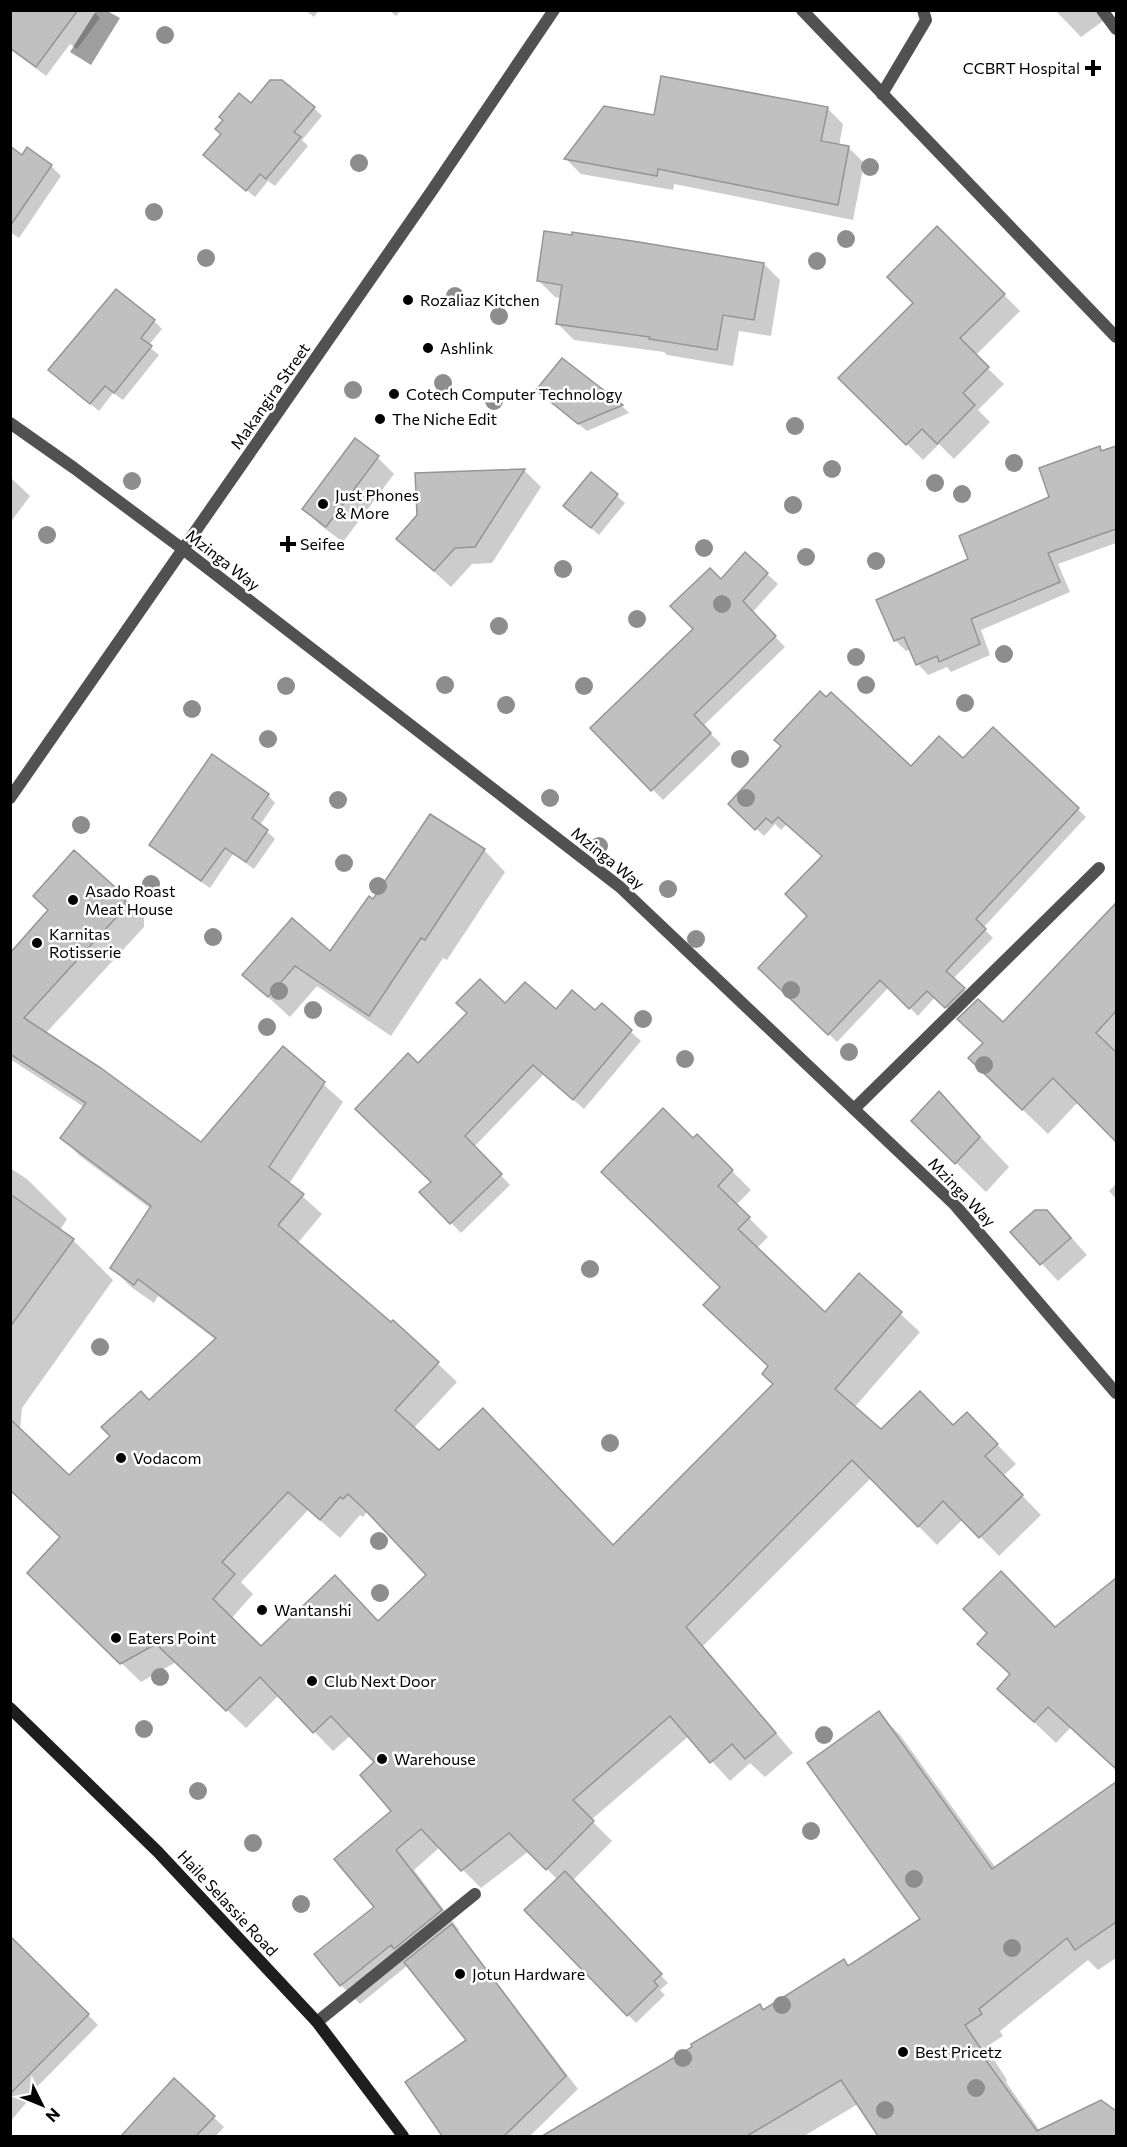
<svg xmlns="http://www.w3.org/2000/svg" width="1127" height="2147" viewBox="0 0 1127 2147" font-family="Commissioner,sans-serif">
  <rect width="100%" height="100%" fill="#fff"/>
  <polygon fill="#9f9f9f" points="96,11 107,11 120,18 91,65 70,52"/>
  <g fill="#0003" fill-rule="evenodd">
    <polygon points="10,10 92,10 100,18 77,49 70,44 46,76 10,49"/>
    <polygon points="305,10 319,10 314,17"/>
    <polygon points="389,10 401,10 396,16"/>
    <polygon points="1055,10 1101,10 1107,18 1081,37"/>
    <polygon points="251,105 314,108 322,116 302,140 308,146 275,186 268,181 255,197 213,162"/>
    <polygon points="827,108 843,124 839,146 848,147 864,163 853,220 674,184 673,190 581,174 566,159 655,116"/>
    <polygon points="10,148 22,157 51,166 61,176 19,238 10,232"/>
    <polygon points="937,228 1020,311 975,356 1004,384 978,410 990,422 954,459 939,444 923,460 841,378 915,303"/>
    <polygon points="764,264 780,280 771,336 739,331 733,366 667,355 664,352 574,340 558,324 562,298 555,297 538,280"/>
    <polygon points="154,321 162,329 148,346 159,355 123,400 113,393 99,411 58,378"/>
    <polygon points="562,360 622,406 629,413 587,431 546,398 538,390"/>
    <polygon points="1116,447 1116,543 1058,564 1070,592 981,630 990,655 951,672 947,667 928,675 918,664 911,649 906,651 895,640 970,560 1051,498 1099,448 1103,452"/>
    <polygon points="378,458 394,474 343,542 320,525 304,508"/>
    <polygon points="525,471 541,487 492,563 472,564 451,587 398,539 418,516 417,475"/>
    <polygon points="591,474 625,503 599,535 565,506"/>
    <polygon points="10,477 30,496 10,523"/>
    <polygon points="767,574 778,584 752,613 785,647 703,726 721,744 663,800 592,728 695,629 721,581"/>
    <polygon points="993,729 1086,817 983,928 993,938 953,979 972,997 954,1015 935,997 918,1016 889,987 837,1042 760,968 809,916 824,856 787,824 781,830 775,824 764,836 730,804 911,768 963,760"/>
    <polygon points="268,795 275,803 260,825 275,839 254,869 233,854 210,888 159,853 151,845"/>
    <polygon points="430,816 484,850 505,872 447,960 443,958 391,1036 317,986 290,1017 244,975 331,953 373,901"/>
    <path d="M124,897l20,20v10l-99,107 156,110 82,-96 60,54 -54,82 33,30 -25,30 94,80 3,-2 63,60 -44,47 26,23 175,94 161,-161 -5,-18 -49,-80 -28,-147 4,-4 54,54 -15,15 32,32 -12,12 69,66 34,-39 61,56 -66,76 27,23 73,-4 32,6 30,31 -13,12 38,39 -42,41 -36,-37 -26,26 -66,-67 -168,168 90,107 -28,24 -15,-14 -20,18 -41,-45 -98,84 21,21 -40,40 96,102 -8,7 5,5 -29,28 -110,-113 32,-30 -29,-29 -48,37 -41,-41 -26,23 45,60 -1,2 120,157 -48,47h-86l-37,-53 61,-43 -60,-75 -48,39 -19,-19 35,-78 17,-96 -16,-49 -26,-27 -18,16 -54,-56 -33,33 -70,-66 -35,20 -93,-90 14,-54 -52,-49v-321l17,11 40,40 -7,11 13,10 40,40 -91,128 -2,22 49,47 147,-137 -58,-44 -4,7 -23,-16 -19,-19 39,-59 -71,-53 -18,-18 22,-31 -74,-48v-86zM308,1510l32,28 20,-23 3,2 4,-5 61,63 -50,47 -117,26 -30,-29 22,-25 -12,-12z"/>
    <polygon points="1116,906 1116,1140 1078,1102 1048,1134 995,1083 1004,1024"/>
    <polygon points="505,1005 595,1012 602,1006 641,1041 584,1109 544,1074 474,1147 510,1185 461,1233 421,1192 433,1182 418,1065"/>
    <polygon points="939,1093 1009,1167 986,1192 943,1150"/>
    <polygon points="1116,1184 1116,1199 1109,1191"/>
    <polygon points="1063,1228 1087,1255 1058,1281 1012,1232"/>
    <polygon points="1116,1580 1116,1769 1071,1727 1056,1743 999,1689 1011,1676 979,1644 1055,1629"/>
    <polygon points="878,1713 900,1735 996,1868 1116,1784 1116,1958 1098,1970 1088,1960 1000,2031 1003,2036 986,2047 1007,2080 1006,2082 1040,2131 1101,2102 1116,2113 1116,2136 880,2136 858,2104 804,2136 552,2136 550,2134 760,2006 765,2011 844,1961 850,1966 922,1920"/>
    <polygon points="10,1937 98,2025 29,2095 31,2097 10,2122"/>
    <polygon points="174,2080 224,2127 216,2136 123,2136"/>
  </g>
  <g fill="#c0c0c0" stroke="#959595" stroke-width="1.5" fill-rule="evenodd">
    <polygon points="10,10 78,10 36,67 10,48"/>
    <polygon points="661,76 828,107 821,141 849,146 838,205 658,169 657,176 564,159 604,106 654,115"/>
    <polygon points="270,80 282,80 315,107 294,132 301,137 266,179 260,174 246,191 203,155 221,134 215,129 223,120 219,117 239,93 251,103"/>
    <polygon points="10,146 22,155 27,147 52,165 10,226"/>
    <polygon points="937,226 1005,294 960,338 989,367 963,393 975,405 937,444 922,429 906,445 838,378 913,303 887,277"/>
    <polygon points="544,231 572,235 572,232 639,242 764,263 754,320 723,315 717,350 649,339 650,337 556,324 562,285 537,281"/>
    <polygon points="116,289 155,320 141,338 152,346 114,393 105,386 90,404 48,370"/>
    <polygon points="562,358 623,405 578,424 536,390"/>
    <polygon points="355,438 379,456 326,527 302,509"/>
    <polygon points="1100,446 1101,451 1116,446 1116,529 1048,553 1060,582 971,619 980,644 939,662 937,656 916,665 904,637 894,641 876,600 968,559 959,536 1049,497 1039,468"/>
    <polygon points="525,469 475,547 455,548 434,571 396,539 417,515 415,473"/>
    <polygon points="591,472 618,494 591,528 563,506"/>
    <polygon points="745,552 768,573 743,601 776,636 694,715 711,733 651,791 590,728 693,629 670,606 710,568 721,579"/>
    <polygon points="820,691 826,697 831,692 911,766 939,736 963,758 993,727 1079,808 976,919 986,929 946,971 965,988 945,1008 927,991 909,1009 880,980 828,1035 758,968 807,916 785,894 822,856 778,817 772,823 766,818 755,830 728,804 781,746 774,740"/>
    <polygon points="212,754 269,794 252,818 268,830 246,862 225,848 201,881 149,845"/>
    <polygon points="430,814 485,849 425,940 421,938 369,1016 295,966 268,997 242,975 292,918 330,951 369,896 373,899"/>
    <path d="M74,850l51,46v12l-101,110 77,50 100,74 82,-96 42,36 -56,85 35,27 -26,31 113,97 2,-2 46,42 -44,48 44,40 44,-42 130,137 160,-161 -11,-10 6,-8 -65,-61 17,-18 -119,-115 62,-64 30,30 4,-4 36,36 -15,16 32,31 -12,12 87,83 34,-39 43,39 -67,77 46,40 39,-38 33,34 14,-13 31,32 -13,12 38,39 -44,43 -36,-37 -25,26 -66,-67 -166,167 90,106 -31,26 -13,-15 -22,19 -40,-47 -97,84 21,21 -48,49 -37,-37 -48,38 -40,-42 -25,21 46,60 -48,39 -3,-4 -51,41 -26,-32 60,-47 -40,-48 57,-48 -31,-36 14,-13 -43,-46 -18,17 -53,-56 -34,34 -70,-67 -36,20 -93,-91 33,-36 -50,-47v-71l59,56 41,-39 -9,-9 40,-36 8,9 67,-62 -78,-59 -4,6 -24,-17 41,-62 -91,-68 26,-35 -76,-49v-101l38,-43 -15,-14zM288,1492l32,28 20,-23 3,2 5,-5 19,18 59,63 -48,46 -43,-46 -74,71 -48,-47 22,-25 -13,-12z"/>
    <polygon points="1116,903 1116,1011 1096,1033 1116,1052 1116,1142 1053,1078 1022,1110 968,1058 983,1043 957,1019 978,999 1003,1022"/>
    <polygon points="480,979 505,1003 525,982 556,1009 572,990 595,1010 602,1003 632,1030 573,1100 533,1065 465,1136 502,1174 450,1224 419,1192 431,1182 355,1109 408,1053 418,1063 467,1013 456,1003"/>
    <polygon points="939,1091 980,1137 955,1164 911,1121"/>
    <polygon points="10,1194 74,1239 10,1327"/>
    <polygon points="1035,1210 1047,1210 1071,1238 1040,1265 1010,1232"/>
    <polygon points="1001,1571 1055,1627 1116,1578 1116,1769 1048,1707 1034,1722 997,1689 1010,1674 977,1644 987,1633 963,1609"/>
    <polygon points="879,1711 992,1869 1116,1782 1116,1922 1075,1950 1067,1938 979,2009 982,2014 965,2025 987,2058 985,2059 1037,2131 1101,2100 1116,2111 1116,2136 878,2136 841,2080 747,2136 542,2136 692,2047 691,2044 760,2004 763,2010 844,1959 848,1966 920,1919 807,1763"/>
    <polygon points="565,1871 662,1974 654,1981 658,1986 627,2016 524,1910"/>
    <polygon points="452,1924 566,2076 504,2136 442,2136 405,2082 466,2040 404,1962"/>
    <polygon points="10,1936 89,2014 10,2094"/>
    <polygon points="174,2078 215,2116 196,2136 121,2136"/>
  </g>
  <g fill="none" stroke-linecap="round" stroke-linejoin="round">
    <g stroke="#515151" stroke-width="12">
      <polyline points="1102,10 1116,29"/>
      <polyline points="882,94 926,20 923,10"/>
      <polyline points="854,1109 1099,868"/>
      <polyline points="317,2022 475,1894"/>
    </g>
    <g stroke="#515151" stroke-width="12">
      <polyline points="802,10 1116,337"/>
      <polyline points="10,423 74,468 184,550 620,887 955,1205 1116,1393"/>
      <polyline points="10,798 431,192 554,10"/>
    </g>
    <polyline stroke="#1e1e1e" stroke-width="12" points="10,1708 158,1852 317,2022 403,2136"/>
  </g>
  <g fill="#8d8d8d">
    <circle cx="165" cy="35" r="9"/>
    <circle cx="359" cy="163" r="9"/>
    <circle cx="870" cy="167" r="9"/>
    <circle cx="154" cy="212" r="9"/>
    <circle cx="846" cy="239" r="9"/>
    <circle cx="206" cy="258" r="9"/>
    <circle cx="817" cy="261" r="9"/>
    <circle cx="455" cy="296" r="9"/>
    <circle cx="499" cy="316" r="9"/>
    <circle cx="443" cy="383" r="9"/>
    <circle cx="353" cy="390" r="9"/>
    <circle cx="494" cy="401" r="9"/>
    <circle cx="795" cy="426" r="9"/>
    <circle cx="1014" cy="463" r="9"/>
    <circle cx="832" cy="469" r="9"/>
    <circle cx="132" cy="481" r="9"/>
    <circle cx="935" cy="483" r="9"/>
    <circle cx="962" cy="494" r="9"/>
    <circle cx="793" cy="505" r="9"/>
    <circle cx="47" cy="535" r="9"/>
    <circle cx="704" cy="548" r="9"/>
    <circle cx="806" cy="557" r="9"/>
    <circle cx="876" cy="561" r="9"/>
    <circle cx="563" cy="569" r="9"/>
    <circle cx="722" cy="604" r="9"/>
    <circle cx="637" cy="619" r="9"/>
    <circle cx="499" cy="626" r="9"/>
    <circle cx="1004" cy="654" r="9"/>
    <circle cx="856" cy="657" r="9"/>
    <circle cx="445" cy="685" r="9"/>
    <circle cx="866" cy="685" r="9"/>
    <circle cx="286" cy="686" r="9"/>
    <circle cx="584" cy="686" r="9"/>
    <circle cx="965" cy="703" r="9"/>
    <circle cx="506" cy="705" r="9"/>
    <circle cx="192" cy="709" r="9"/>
    <circle cx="268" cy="739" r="9"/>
    <circle cx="740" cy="759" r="9"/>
    <circle cx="550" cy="798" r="9"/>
    <circle cx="746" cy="798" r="9"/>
    <circle cx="338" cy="800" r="9"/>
    <circle cx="81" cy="825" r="9"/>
    <circle cx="599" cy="846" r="9"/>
    <circle cx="344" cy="863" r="9"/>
    <circle cx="151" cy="884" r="9"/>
    <circle cx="378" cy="886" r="9"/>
    <circle cx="668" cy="889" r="9"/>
    <circle cx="213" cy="937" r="9"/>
    <circle cx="696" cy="939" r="9"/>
    <circle cx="791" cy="990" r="9"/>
    <circle cx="279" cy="991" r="9"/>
    <circle cx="313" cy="1010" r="9"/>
    <circle cx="643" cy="1019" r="9"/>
    <circle cx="267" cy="1027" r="9"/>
    <circle cx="849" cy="1052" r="9"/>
    <circle cx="685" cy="1059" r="9"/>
    <circle cx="984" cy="1065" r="9"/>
    <circle cx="590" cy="1269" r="9"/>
    <circle cx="100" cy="1347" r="9"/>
    <circle cx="610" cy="1443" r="9"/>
    <circle cx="379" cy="1541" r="9"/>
    <circle cx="380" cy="1593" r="9"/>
    <circle cx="160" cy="1677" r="9"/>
    <circle cx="144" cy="1729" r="9"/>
    <circle cx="824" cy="1735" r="9"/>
    <circle cx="198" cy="1791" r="9"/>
    <circle cx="811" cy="1831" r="9"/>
    <circle cx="253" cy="1843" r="9"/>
    <circle cx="914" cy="1879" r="9"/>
    <circle cx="301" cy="1904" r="9"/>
    <circle cx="1012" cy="1948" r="9"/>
    <circle cx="782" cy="2005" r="9"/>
    <circle cx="683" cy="2058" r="9"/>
    <circle cx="976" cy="2088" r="9"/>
    <circle cx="885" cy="2110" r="9"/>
  </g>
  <g fill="#000" stroke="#fff" stroke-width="2">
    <path d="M1090 59h6v6h6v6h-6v6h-6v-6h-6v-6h6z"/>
    <circle cx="408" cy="300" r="6"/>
    <circle cx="428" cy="348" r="6"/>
    <circle cx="394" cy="394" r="6"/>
    <circle cx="380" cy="419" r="6"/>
    <circle cx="323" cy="504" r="6"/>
    <path d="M285 535h6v6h6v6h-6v6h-6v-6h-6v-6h6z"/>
    <circle cx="73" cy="900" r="6"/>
    <circle cx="37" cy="943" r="6"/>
    <circle cx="121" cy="1458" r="6"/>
    <circle cx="262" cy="1610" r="6"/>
    <circle cx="116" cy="1638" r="6"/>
    <circle cx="312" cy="1681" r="6"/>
    <circle cx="382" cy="1759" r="6"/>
    <circle cx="460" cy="1974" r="6"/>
    <circle cx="903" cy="2052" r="6"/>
  </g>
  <g text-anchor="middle" stroke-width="5" stroke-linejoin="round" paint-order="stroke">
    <g font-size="16" fill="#000" stroke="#fff" text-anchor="start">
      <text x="1080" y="74" text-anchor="end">CCBRT Hospital</text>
      <text x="420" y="306">Rozaliaz Kitchen</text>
      <text x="440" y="354">Ashlink</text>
      <text x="406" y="400">Cotech Computer Technology</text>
      <text x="392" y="425">The Niche Edit</text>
      <text x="335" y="501">Just Phones<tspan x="335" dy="18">&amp; More</tspan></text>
      <text x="300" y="550">Seifee</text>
      <text x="85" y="897">Asado Roast<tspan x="85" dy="18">Meat House</tspan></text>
      <text x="49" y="940">Karnitas<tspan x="49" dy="18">Rotisserie</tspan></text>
      <text x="133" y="1464">Vodacom</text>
      <text x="274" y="1616">Wantanshi</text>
      <text x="128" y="1644">Eaters Point</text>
      <text x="324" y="1687">Club Next Door</text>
      <text x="394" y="1765">Warehouse</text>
      <text x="472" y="1980">Jotun Hardware</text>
      <text x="915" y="2058">Best Pricetz</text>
    </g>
    <g font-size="16" fill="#000" stroke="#fff">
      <text transform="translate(270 396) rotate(-55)" y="6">Makangira Street</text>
      <text transform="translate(223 560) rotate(38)" y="6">Mzinga Way</text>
      <text transform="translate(608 858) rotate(39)" y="6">Mzinga Way</text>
      <text transform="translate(962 1192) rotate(46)" y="6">Mzinga Way</text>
      <text transform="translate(228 1903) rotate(47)" y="6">Haile Selassie Road</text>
    </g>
  </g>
  <rect width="1127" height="2147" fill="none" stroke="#000000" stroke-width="24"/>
  <g transform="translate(42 2105) rotate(133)" stroke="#ffffff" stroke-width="4.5" paint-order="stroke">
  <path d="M0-4.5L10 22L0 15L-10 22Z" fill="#000000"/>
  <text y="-9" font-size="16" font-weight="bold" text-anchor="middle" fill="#000000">N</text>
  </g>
</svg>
